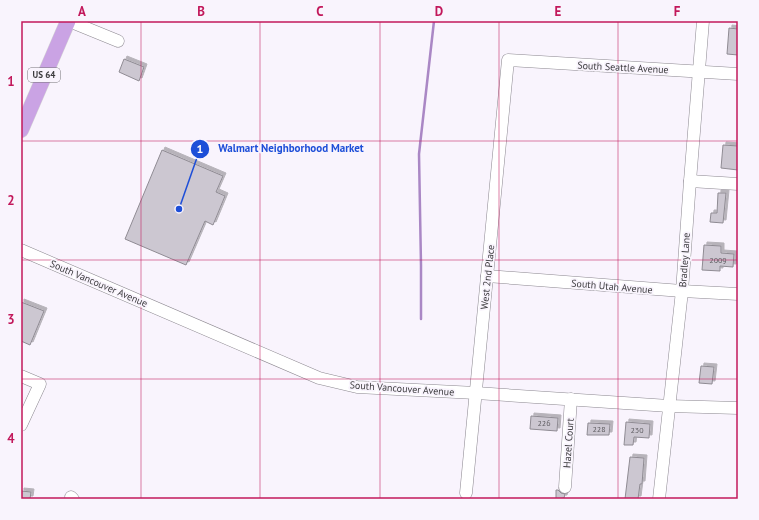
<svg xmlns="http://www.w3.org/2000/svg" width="759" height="520" viewBox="0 0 759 520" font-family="'PT Sans',sans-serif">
  <defs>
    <filter id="shadow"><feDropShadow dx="3" dy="-3" stdDeviation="0" flood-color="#0004"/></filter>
  </defs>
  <rect width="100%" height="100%" fill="#f9f4fd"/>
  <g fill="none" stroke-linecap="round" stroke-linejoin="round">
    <polyline stroke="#aa87c5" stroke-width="2.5" points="421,319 421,265 419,154 434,21"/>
  </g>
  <g fill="#ccc7d1" stroke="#8f8b93" filter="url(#shadow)">
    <polygon points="729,28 738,29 738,55 727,54"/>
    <polygon points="124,59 144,67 139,81 119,72"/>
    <polygon points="723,145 738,146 738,170 721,168"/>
    <polygon points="162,150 223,176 216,192 225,196 213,225 205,221 186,265 125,239"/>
    <polygon points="718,193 726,193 723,223 710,222 711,213 717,213"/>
    <polygon points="704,245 721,246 721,253 734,254 733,267 720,266 720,271 702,270"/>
    <polygon points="21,302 44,311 30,345 21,341"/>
    <polygon points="701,366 714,367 712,384 699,383"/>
    <polygon points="531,416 558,418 557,431 530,429"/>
    <polygon points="626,422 650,424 649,438 634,437 633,445 624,445"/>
    <polygon points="588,423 610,424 609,435 587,435"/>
    <polygon points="630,457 644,458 642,484 640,484 638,499 625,499"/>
    <polygon points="556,490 558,490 561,493 565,494 564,498 556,499"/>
    <polygon points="21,491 31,492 30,499 21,499"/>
  </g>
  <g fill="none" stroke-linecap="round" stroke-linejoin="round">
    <defs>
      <g id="minor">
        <polyline points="69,21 118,41"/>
        <polyline points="690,181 738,184"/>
        <polyline points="21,250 319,378 357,387 476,393 669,406 738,408"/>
        <polyline points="487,276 682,291 738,294"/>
        <polyline points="21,376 40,384 21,425"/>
        <polyline points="565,487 571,399"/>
        <polyline points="466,493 508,60 738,74"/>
        <polyline points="71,497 73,499"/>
        <polyline points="659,499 682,291 690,181 703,21"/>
      </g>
      <polyline id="major" points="21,130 68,21"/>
    </defs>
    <use href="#minor" stroke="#8c8890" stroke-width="13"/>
    <use href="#major" stroke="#d4d4d4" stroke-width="16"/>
    <use href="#minor" stroke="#fff" stroke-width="12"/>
    <use href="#major" stroke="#caa3e4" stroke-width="15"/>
  </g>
  <path fill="none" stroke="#c2185b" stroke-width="1" stroke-opacity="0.55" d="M141,21v478M260,21v478M380,21v478M499,21v478M618,21v478M21,141h717M21,260h717M21,379h717"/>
  <g text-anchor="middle" stroke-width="3.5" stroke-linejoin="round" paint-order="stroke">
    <g font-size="8" fill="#5f5d62">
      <text x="718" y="263">2009</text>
      <text x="544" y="426">226</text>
      <text x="599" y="432">228</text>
      <text x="637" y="433">230</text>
    </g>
    <rect fill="#f9f4fd" stroke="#747277" stroke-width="1" x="28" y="68" width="32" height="14" rx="3"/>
    <g font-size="9" font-weight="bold" fill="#3b3a3d">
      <text x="44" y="78">US 64</text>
    </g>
    <g font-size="10" fill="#3b3a3d" stroke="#f9f4fd">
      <text transform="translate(623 67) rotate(3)" y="4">South Seattle Avenue</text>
      <text transform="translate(684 260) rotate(-86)" y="4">Bradley Lane</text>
      <text transform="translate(487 277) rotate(-84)" y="4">West 2nd Place</text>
      <text transform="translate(99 283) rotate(23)" y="4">South Vancouver Avenue</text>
      <text transform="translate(612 286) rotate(5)" y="4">South Utah Avenue</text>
      <text transform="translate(402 388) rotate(4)" y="4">South Vancouver Avenue</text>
      <text transform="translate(568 443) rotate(-86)" y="4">Hazel Court</text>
    </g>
  </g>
  <path fill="none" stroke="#1d4ed8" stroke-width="1.5" d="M179 209L200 149"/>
  <g fill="#1d4ed8" stroke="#f9f4fd" stroke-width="1.5">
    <circle cx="179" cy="209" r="4"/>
    <circle cx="200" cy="149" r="10"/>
  </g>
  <g font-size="12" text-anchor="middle" font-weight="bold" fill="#fff">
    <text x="200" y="153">1</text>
  </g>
  <g font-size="11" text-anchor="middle" font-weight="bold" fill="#1d4ed8" stroke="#f9f4fd" stroke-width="3.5" stroke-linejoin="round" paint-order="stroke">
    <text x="291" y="152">Walmart Neighborhood Market</text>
  </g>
  <rect width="759" height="520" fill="none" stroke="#f9f4fd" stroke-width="44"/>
  <rect x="22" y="22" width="715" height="476" fill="none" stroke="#c2185b" stroke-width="1.5"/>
  <g font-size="13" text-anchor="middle" font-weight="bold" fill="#c2185b">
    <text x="82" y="16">A</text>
    <text x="201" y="16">B</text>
    <text x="320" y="16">C</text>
    <text x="439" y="16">D</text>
    <text x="558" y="16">E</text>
    <text x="677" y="16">F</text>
    <text x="11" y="86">1</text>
    <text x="11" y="205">2</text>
    <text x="11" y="324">3</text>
    <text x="11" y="443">4</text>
  </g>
</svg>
